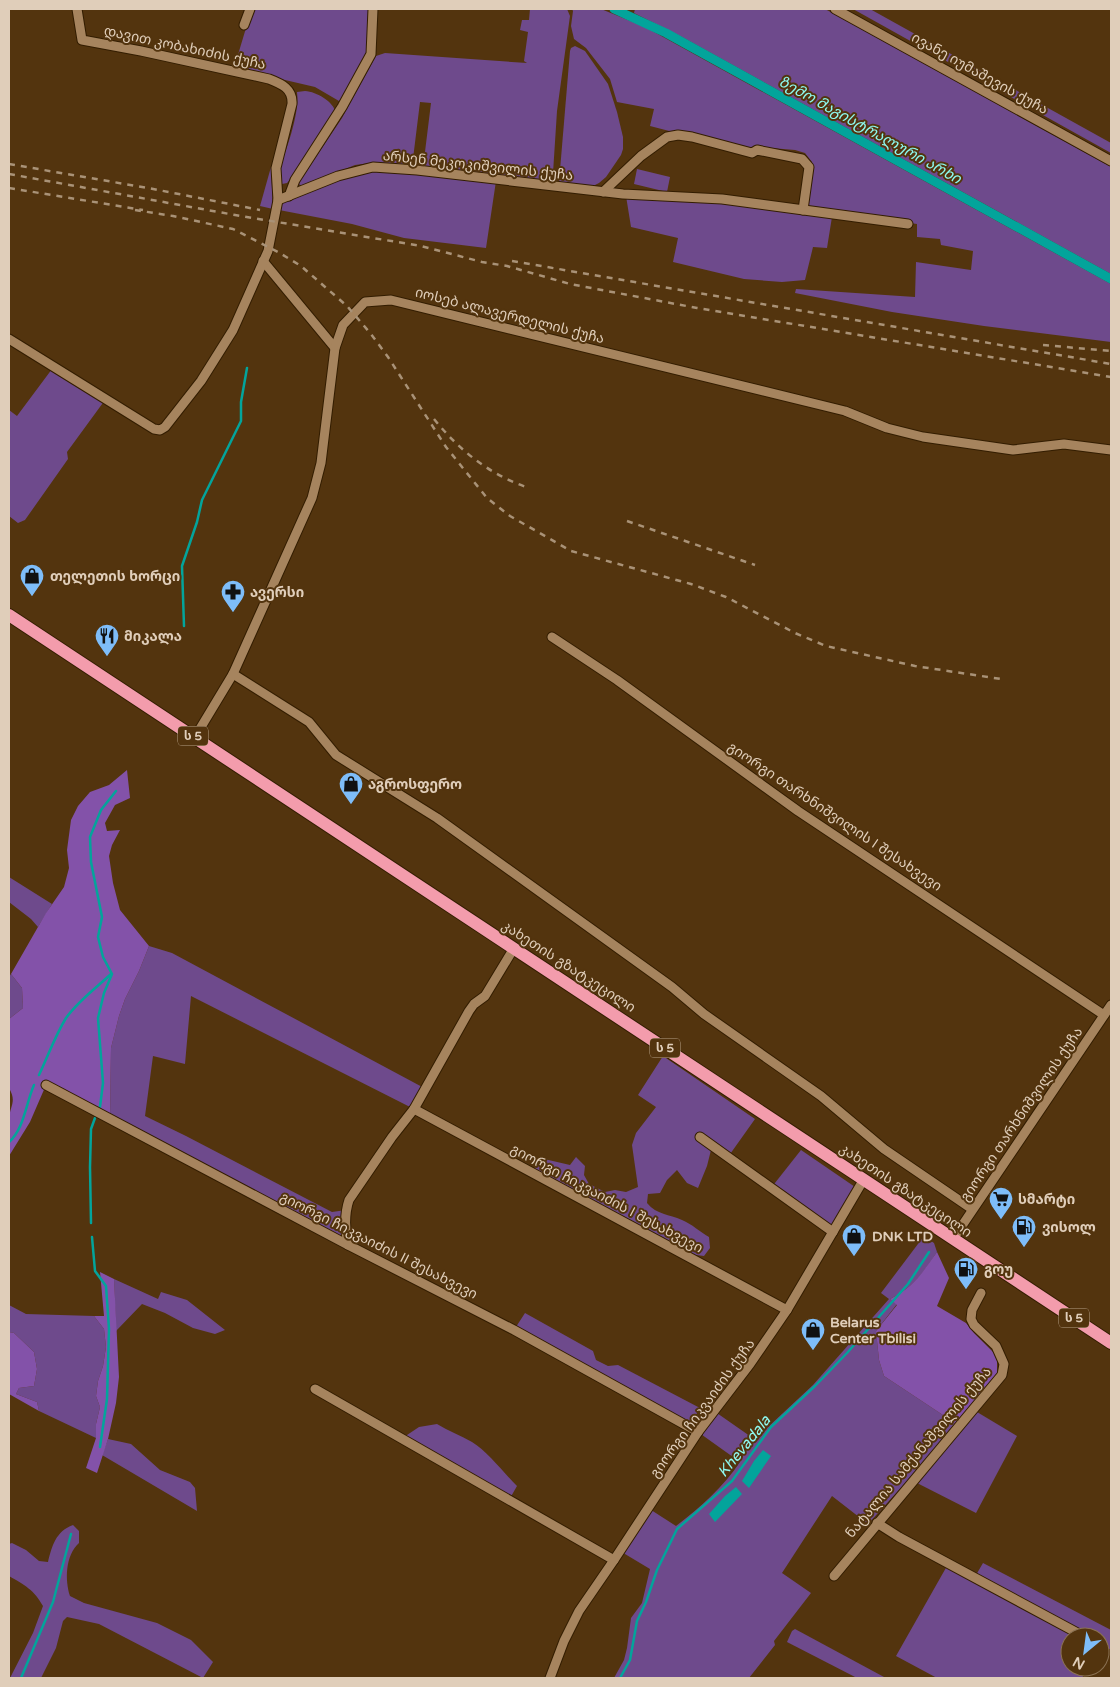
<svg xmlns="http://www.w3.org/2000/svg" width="1120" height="1687" viewBox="0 0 1120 1687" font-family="'Varela Round','Noto Sans Georgian',sans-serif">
  <rect width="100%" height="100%" fill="#53340e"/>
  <g fill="#6e4a8c">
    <polygon points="255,9 370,9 369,54 344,100 339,101 315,87 234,68 246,28"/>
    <polygon points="530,9 567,9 570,16 557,111 553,173 547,181 423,168 431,103 420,102 412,167 370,163 355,165 303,186 298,184 342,118 376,56 385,53 527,63 524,61 528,32 520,30 522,20 529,20"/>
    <polygon points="572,9 601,9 645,27 1111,284 1111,342 984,326 892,312 795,293 796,289 915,297 916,262 971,270 973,251 941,245 940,239 917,237 917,224 807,208 812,162 805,153 795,150 760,147 752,150 692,133 684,131 677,133 650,126 654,109 617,102 610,79 586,48 574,39 571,26 573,11"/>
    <polygon points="635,9 825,9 1111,167 1111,274 682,37 634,13"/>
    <polygon points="853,9 870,9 1111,143 1111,153"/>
    <polygon points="575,46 585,51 608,84 617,112 623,137 623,149 621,155 606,177 599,183 593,186 559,182 570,51 571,48"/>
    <path d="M305,91c12,1 28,10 31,22l-41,61 -8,9 -5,1 -3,-4 -1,-6c7,-22 22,-59 19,-82z"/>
    <polygon points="271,167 273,209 260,206"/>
    <polygon points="637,169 670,177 667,192 634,184"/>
    <polygon points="372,171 496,181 486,248 404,238 352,224 279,210 281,204 291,198 360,172"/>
    <polygon points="626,196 710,200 832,217 827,248 813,247 805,280 782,282 744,279 673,262 678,238 631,227"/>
    <polygon points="52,369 105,400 67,452 68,459 25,520 18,523 9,516 9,410 17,416"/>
    <polygon points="9,877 52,904 38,927 31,919 9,902"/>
    <polygon points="149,946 172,953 426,1089 414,1109 191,996 185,1064 153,1056 145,1116 186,1136 332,1212 346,1210 348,1245 110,1119 111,1048 119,1016 125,999 139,971"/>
    <polygon points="11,974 22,988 23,1008 9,1019 9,977"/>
    <path d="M663,1056l92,63 -27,38 -16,-11 -5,20 -9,22 -11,-5 -10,-13 -10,10 -7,13 -12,1 -1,9c10,12 22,11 35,17 10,4 18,12 27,17l1,11 -6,8 -23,-3 -149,-80 8,-15 30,7 6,-8 9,9 -1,9 5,9 16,8 10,-2 11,2 12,-5 -6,-42 4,-12 20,-26 -18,-12z"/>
    <polygon points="801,1150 858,1189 833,1232 771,1188"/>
    <path d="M924,1236l10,7 3,9c-15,22 -22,34 -47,47l7,5 -21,27 3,29 5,16 74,49 -90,99 -36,-28 -50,77 29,20 -37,48 1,4 -26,33h-135l10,-18 3,-12 4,-30 11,-15 8,-34 -30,-18 28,-43 28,18c25,-19 47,-39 64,-64l-42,-30 16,-21 43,30 11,-14 45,-42 76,-86 -8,-6z"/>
    <polygon points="114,1279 158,1299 161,1292 187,1300 225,1330 215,1334 193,1328 165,1313 142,1304 116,1331"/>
    <polygon points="9,1305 26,1314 94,1316 104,1329 106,1347 103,1366 98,1381 96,1396 100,1407 96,1424 96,1438 39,1411 37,1402 16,1394 19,1388 34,1386 37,1369 34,1352 14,1333 9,1332"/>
    <polygon points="525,1313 593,1351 596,1360 608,1366 618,1365 700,1408 692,1422 653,1407 514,1330"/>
    <polygon points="977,1412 1017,1436 976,1513 917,1483"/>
    <path d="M437,1424c11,7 23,11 35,18 15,9 32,31 45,44l-8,14 -108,-61 18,-12z"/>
    <polygon points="108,1439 131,1444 160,1470 190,1482 195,1488 197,1511 102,1455"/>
    <path d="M73,1525l6,6v12c-14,13 -14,37 -9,53l14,7 73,20 34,17 22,22 -10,16 -104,-54 -32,-7 -4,4 -7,27 -15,30h-31l23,-45 10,-27c-9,-16 -18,-21 -34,-30v-32l3,-1 14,7 13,11 9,1c4,-16 8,-31 25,-37z"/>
    <polygon points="983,1563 1111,1630 1111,1650 1100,1643 1100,1637 1089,1637 976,1575"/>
    <polygon points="947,1566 1077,1637 1070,1637 1070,1667 1088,1667 1082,1678 937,1678 896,1656"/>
    <polygon points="795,1629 884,1677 884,1678 857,1678 787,1642 792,1631"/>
  </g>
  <g fill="#8352a9">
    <path d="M127,770l3,28 -15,7 -10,18 2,8 13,-1 -8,15 -3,11 4,27 7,27 29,36 -10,25 -14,28 -6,17 -8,32 -1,71 -64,-34 -16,37 -21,34c0,-12 -2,-25 0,-37 1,-14 8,-17 0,-31v-69l14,-11 -1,-20 -11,-14 35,-61 18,-26 5,-19 -2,-18 4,-30 7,-14 12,-14 19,-7z"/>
    <path d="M937,1252l12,26 -12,28 29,17 8,10 23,23v18l-3,6 -36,45 -74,-49 -5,-16 -3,-29 21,-26 -7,-6c25,-13 31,-25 47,-47z"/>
    <polygon points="100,1272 114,1279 119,1377 116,1403 108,1439 97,1473 86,1468 96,1438 96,1424 100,1407 96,1396 98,1381 103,1366 106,1347 104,1329 94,1316 104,1316"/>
    <polygon points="9,1332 14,1333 34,1352 37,1369 34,1386 19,1388 16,1394 37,1402 39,1411 9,1394"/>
  </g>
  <g fill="#03a49b">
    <polygon points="763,1450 771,1456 749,1488 742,1481 754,1461"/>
    <polygon points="736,1487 742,1494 715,1522 709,1514 725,1496"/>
  </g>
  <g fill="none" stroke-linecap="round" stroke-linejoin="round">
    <g stroke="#03a49b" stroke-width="2.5">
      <polyline points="184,626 182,566 197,522 202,500 241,421 241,402 247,368"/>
      <path d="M39,1075c9,-19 16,-39 27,-57 12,-17 30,-30 45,-44"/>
      <polyline points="100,1107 103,1083 98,1018 104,993 112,974 103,957 98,937 102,917 91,862 90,837 101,810 116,791"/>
      <path d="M9,1142c15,-13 17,-39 25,-57"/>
      <polyline points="91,1223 90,1167 91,1129 95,1118"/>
      <polyline points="92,1237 95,1271 106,1286 109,1329 107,1399 100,1447"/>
      <polyline points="21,1678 53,1602 71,1534"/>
      <polyline points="620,1678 630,1660 637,1621 646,1602 657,1570 677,1529 732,1481 771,1427 815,1386 847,1353 908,1284 929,1252"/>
    </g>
    <polyline stroke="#03a49b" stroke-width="9" points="614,9 666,33 1111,279"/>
    <defs>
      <g id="minor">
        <polyline points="835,9 1111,161"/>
        <polyline points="244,25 250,9"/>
        <polyline points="603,192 641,156 667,137 678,135 692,137 752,153 757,150 802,159 809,167 803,210"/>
        <polyline points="289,196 295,180 342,107 371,54 373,9"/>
        <polyline points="278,200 338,176 373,167 417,170 623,194 722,199 908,224"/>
        <polyline points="263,261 335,348"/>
        <path d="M9,339l145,90 6,1 5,-3 36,-46 32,-51 35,-79 10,-51 -2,-32 16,-64c1,-15 -10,-20 -23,-25l-128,-28 -59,-11 -5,-31"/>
        <polyline points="552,637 617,680 798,811 1104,1015"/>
        <polyline points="233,674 309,722 336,755 437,818 672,987 704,1014 821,1096 884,1149 972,1209"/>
        <polyline points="195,737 233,674 312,498 321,463 335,348 343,325 365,302 391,300 845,411 887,428 923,437 1013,450 1064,444 1111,450"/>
        <polyline points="46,1085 348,1245 514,1330 698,1432"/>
        <polyline points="414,1109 787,1310"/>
        <polyline points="700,1137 833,1232"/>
        <polyline points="953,1239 1111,1005"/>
        <path d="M348,1245c-3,-15 -4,-30 1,-45l43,-63 22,-28 55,-98 5,-7 11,-8 29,-48"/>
        <polyline points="315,1389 614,1560"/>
        <polyline points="877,1523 899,1537 1085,1637"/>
        <polyline points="834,1576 1002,1375 1004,1364 996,1346 974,1325 971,1319 972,1310 981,1293"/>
        <polyline points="1100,1645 1101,1646"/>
        <polyline points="550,1678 564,1641 579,1611 614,1560 698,1432 750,1364 787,1310 864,1179"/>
      </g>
      <polyline id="highway" points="9,615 1111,1343"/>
    </defs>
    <use href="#minor" stroke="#331d01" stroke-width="11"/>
    <use href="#highway" stroke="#331d01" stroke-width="14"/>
    <use href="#minor" stroke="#a6845e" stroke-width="9"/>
    <use href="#highway" stroke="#f39cac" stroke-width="12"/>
    <g stroke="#a99277" stroke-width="2.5" stroke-dasharray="6 6" stroke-linecap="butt">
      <polyline points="9,164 148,188 260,210"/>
      <polyline points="9,174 235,215 421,246 482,262 507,266 570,284 697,308 1111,377"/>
      <polyline points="9,188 143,210"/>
      <polyline points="135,210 173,216 233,229 278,252 301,266 347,306 371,334 388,357 446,447 487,498 510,516 571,551 691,584 726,597 795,633 826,646 915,666 1001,679"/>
      <polyline points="512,261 1111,364"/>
      <polyline points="1043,345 1111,351"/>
      <path d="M434,419c25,31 55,55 92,68"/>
      <polyline points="627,521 755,565"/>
    </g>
  </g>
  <defs>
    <symbol id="shop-pin" viewBox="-11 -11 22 30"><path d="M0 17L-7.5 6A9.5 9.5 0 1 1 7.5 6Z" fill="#7ebdf9" stroke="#53340e"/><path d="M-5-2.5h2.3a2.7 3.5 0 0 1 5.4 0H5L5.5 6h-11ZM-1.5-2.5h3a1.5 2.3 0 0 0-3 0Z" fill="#111"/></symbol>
    <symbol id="pharmacy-pin" viewBox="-11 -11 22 30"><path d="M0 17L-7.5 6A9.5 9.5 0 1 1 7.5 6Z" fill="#7ebdf9" stroke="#53340e"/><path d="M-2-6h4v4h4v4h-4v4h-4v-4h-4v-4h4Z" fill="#111"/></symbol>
    <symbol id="restaurant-pin" viewBox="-11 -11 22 30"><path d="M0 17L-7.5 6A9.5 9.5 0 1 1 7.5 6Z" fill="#7ebdf9" stroke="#53340e"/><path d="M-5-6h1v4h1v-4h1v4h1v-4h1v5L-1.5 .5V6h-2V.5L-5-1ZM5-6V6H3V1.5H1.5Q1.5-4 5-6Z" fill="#111"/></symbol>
    <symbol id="supermarket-pin" viewBox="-11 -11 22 30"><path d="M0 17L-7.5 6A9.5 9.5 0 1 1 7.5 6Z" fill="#7ebdf9" stroke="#53340e"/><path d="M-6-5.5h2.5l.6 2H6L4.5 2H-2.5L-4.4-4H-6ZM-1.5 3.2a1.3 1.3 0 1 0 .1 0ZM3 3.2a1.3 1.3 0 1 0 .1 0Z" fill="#111"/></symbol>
    <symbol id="fuel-pin" viewBox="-11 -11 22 30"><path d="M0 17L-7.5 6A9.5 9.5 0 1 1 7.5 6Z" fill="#7ebdf9" stroke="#53340e"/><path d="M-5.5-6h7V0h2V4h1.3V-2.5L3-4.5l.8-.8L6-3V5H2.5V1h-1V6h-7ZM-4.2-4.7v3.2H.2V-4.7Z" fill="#111"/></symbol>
  </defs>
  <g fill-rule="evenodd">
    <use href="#shop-pin" x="18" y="562" width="28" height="38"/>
    <use href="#pharmacy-pin" x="219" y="578" width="28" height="38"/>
    <use href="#restaurant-pin" x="93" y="622" width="28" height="38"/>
    <use href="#shop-pin" x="337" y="770" width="28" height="38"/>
    <use href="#supermarket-pin" x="987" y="1185" width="28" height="38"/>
    <use href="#fuel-pin" x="1010" y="1213" width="28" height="38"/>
    <use href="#shop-pin" x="840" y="1222" width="28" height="38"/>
    <use href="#fuel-pin" x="952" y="1255" width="28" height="38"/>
    <use href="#shop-pin" x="799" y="1316" width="28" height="38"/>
  </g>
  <g text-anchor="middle" stroke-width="4" stroke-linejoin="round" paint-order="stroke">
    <g fill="#53340e" stroke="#b6a086" stroke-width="1">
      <rect x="178" y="726.5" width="30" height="19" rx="4"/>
      <rect x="650" y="1038.5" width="30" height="19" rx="4"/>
      <rect x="1059" y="1308.5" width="30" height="19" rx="4"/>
    </g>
    <g font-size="12" font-weight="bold" fill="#e0ceba">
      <text x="193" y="740">ს 5</text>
      <text x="665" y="1052">ს 5</text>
      <text x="1074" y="1322">ს 5</text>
    </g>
    <g font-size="14" fill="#e0ceba" stroke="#53340e">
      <text transform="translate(185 47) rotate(12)" y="5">დავით კობახიძის ქუჩა</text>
      <text transform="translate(980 73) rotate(29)" y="5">ივანე იუმაშევის ქუჩა</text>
      <text transform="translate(478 165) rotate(6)" y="5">არსენ მეკოკიშვილის ქუჩა</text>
      <text transform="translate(510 315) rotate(14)" y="5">იოსებ ალავერდელის ქუჩა</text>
      <text transform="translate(835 816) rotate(34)" y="5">გიორგი თარხნიშვილის I შესახვევი</text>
      <text transform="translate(569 966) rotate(33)" y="5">კახეთის გზატკეცილი</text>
      <text transform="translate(1021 1114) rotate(-56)" y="5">გიორგი თარხნიშვილის ქუჩა</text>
      <text transform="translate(906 1190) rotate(34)" y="5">კახეთის გზატკეცილი</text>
      <text transform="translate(607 1198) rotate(28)" y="5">გიორგი ჩიკვაიძის I შესახვევი</text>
      <text transform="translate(379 1245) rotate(27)" y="5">გიორგი ჩიკვაიძის II შესახვევი</text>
      <text transform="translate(702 1408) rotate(-54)" y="5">გიორგი ჩიკვაიძის ქუჩა</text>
      <text transform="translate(918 1452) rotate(-50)" y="5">ნატალია სამქანაშვილის ქუჩა</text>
    </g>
    <g font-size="14" font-weight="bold" fill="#e0ceba" stroke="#53340e" text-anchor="start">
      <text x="50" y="581">თელეთის ხორცი</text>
      <text x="250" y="597">ავერსი</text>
      <text x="124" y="641">მიკალა</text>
      <text x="368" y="789">აგროსფერო</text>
      <text x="1018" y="1204">სმარტი</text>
      <text x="1042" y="1232">ვისოლ</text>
      <text x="872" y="1241">DNK LTD</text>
      <text x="984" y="1274">გოუ</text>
      <text x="830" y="1327">Belarus<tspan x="830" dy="16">Center Tbilisi</tspan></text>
    </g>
    <g font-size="15" font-style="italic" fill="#8efaf1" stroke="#53340e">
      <text transform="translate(870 130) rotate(29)" y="5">ზემო მაგისტრალური არხი</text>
      <text transform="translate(744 1446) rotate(-51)" y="5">Khevadala</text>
    </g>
  </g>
  <rect width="1120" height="1687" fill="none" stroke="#e0ceba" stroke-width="20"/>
  <g transform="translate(1085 1652) rotate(209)"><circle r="24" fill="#53340e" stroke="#8b7253"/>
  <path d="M0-4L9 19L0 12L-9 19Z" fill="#7ebdf9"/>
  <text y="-8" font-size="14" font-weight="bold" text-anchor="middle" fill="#e0ceba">N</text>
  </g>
</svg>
